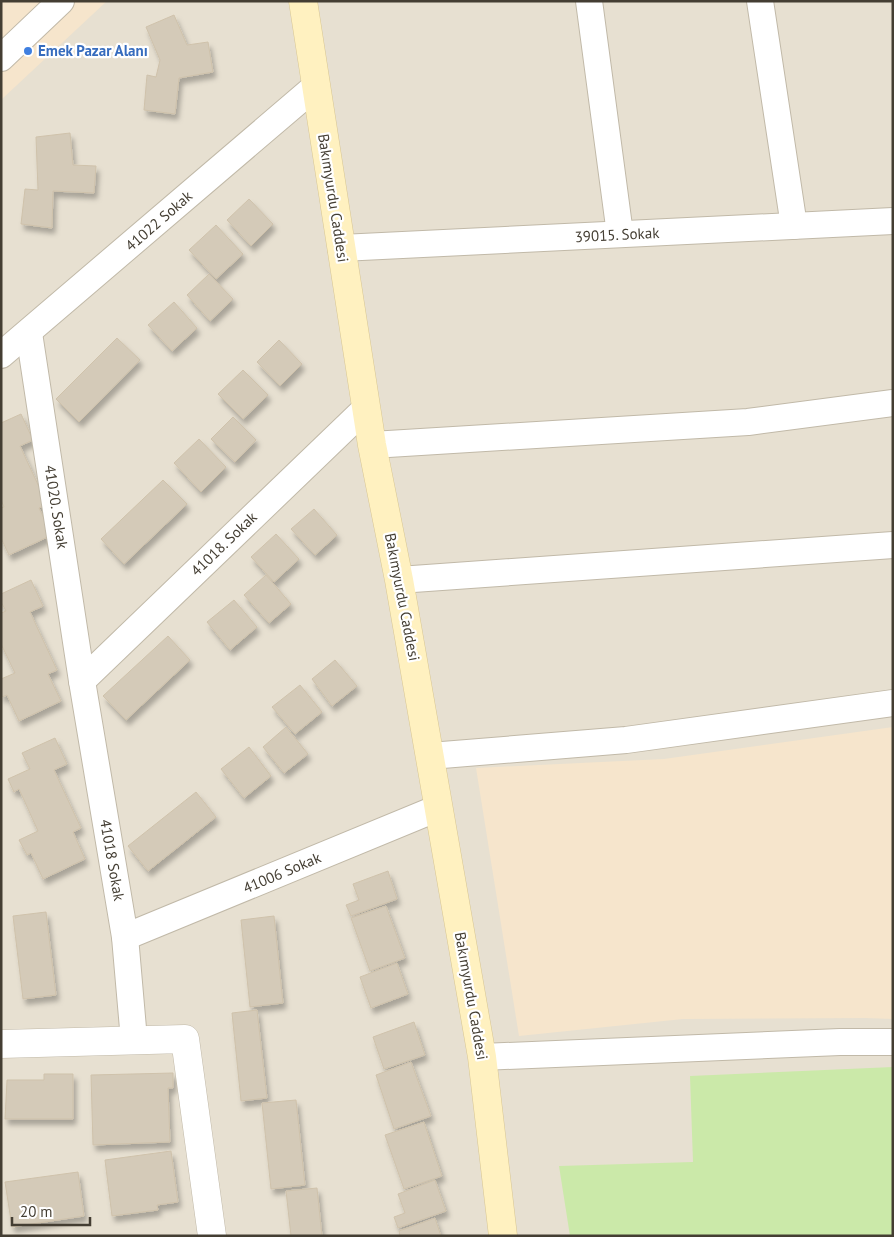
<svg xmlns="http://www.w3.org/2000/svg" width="894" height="1237" viewBox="0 0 894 1237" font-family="'PT Sans',sans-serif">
  <defs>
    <filter id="shadow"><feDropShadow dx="3" dy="5.5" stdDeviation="2.5" flood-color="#0004"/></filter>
  </defs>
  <rect width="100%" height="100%" fill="#f2eee3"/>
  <rect fill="#e7e0d1" x="1" y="1" width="892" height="1235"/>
  <g fill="#f6e5cc">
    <polygon points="1,1 107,1 1,100"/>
    <polygon points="893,727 893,1019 866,1018 683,1019 519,1036 476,768 664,759"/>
  </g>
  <polygon fill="#cbe9a9" points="893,1067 893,1236 570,1236 559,1166 693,1162 690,1076"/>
  <g fill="#d4cab8" stroke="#cfc2ab" filter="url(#shadow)">
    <polygon points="174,15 187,45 208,42 213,72 179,78 175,114 144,110 147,75 156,77 160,60 146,27"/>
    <polygon points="70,133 73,165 96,166 94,193 53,191 52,228 21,224 25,189 38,190 36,137"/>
    <polygon points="249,199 273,224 251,246 227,220"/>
    <polygon points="216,225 243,254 216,279 189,250"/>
    <polygon points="209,274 233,299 210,321 187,295"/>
    <polygon points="174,302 197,328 172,351 148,325"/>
    <polygon points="117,338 140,360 79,422 56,399"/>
    <polygon points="279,340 302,364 280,386 257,362"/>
    <polygon points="243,370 268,395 243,419 218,394"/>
    <polygon points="21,414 33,440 20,446 47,504 39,508 52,535 9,555 1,538 1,508 4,507 1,500 1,423"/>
    <polygon points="233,417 256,440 235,462 211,439"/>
    <polygon points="199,439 226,467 201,492 174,463"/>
    <polygon points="163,480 187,504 124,564 101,539"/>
    <polygon points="314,509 337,535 315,555 291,529"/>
    <polygon points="276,534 299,559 274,582 251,557"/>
    <polygon points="266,575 291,604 269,623 244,595"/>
    <polygon points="31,580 43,606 30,612 57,670 48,674 61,701 19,721 7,695 2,697 1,695 1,679 15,673 1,644 1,613 6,611 1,602 1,594"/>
    <polygon points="234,600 257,627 230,650 207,622"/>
    <polygon points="168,636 190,660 126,720 103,696"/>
    <polygon points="335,660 357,686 332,706 312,679"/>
    <polygon points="300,685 322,712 295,734 272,707"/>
    <polygon points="286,727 308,754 284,773 263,747"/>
    <polygon points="55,738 67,764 54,770 81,828 73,832 85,859 43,879 31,853 27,855 19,840 38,831 19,789 14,792 8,779 30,769 22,753"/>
    <polygon points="249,747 271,776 244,798 221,769"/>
    <polygon points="196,792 216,817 148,871 128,846"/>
    <polygon points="388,871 397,899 351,916 346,905 359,900 353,884"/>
    <polygon points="386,906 405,958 370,971 351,918"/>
    <polygon points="46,912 56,995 23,999 13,916"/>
    <polygon points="274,916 283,1003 250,1007 241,920"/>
    <polygon points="397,963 408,994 371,1008 360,977"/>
    <polygon points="257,1010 267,1098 241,1101 232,1013"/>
    <polygon points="414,1022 425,1055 384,1069 373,1037"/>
    <polygon points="411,1062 431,1116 394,1129 376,1075"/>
    <polygon points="173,1073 173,1088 168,1088 170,1142 93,1145 91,1075"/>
    <polygon points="44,1074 73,1074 73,1119 5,1119 7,1080 44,1080"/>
    <polygon points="296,1100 305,1185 271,1189 262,1103"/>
    <polygon points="424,1122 442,1176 404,1189 385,1135"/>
    <polygon points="171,1151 178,1202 157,1205 158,1210 112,1216 105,1160"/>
    <polygon points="78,1172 84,1216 12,1227 5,1182"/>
    <polygon points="435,1180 446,1211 398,1228 394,1217 405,1213 398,1194"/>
    <polygon points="317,1188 322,1236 291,1236 286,1191"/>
    <polygon points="435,1218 441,1236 400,1236 399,1231"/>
  </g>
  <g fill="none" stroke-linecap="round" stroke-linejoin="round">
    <defs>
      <g id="minor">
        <polyline points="589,1 620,234"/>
        <polyline points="760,1 794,226"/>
        <polyline points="1,58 61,1"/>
        <polyline points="341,248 893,221"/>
        <polyline points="29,333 82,681 125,937 134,1040"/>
        <polyline points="1,355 316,86"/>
        <polyline points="372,445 748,422 893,403"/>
        <polyline points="399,580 893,545"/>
        <polyline points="82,681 366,408"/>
        <polyline points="430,756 626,740 893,703"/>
        <polyline points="125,937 438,808"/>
        <polyline points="482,1057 840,1042 893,1042"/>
      </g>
      <polyline id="tertiary" points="1,1044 185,1039 212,1236"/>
      <polyline id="secondary" points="303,1 372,445 399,580 482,1057 503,1236"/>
    </defs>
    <use href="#minor" stroke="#c1b9a8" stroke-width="28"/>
    <use href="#tertiary" stroke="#c1b9a8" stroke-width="29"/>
    <use href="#secondary" stroke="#d8c692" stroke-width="29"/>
    <use href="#minor" stroke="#fff" stroke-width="26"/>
    <use href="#tertiary" stroke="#fff" stroke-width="28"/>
    <use href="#secondary" stroke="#fff1c0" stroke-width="28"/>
  </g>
  <circle fill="#3f7fe0" stroke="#fff" stroke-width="2" cx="28" cy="51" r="5"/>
  <g text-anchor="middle" stroke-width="4.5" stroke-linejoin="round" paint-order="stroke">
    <g font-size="15" font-weight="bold" fill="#366cbe" stroke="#fff" text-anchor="start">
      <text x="38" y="56">Emek Pazar Alanı</text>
    </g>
    <g font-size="15" fill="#443e33" stroke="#fff">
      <text transform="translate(333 198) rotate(81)" y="5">Bakımyurdu Caddesi</text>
      <text transform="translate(159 221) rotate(-41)" y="5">41022 Sokak</text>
      <text transform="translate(617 235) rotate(-3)" y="5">39015. Sokak</text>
      <text transform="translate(56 507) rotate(81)" y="5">41020. Sokak</text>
      <text transform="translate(224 544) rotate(-44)" y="5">41018. Sokak</text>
      <text transform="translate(402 597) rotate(79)" y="5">Bakımyurdu Caddesi</text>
      <text transform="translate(112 860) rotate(80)" y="5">41018 Sokak</text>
      <text transform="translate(282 873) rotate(-23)" y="5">41006 Sokak</text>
      <text transform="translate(471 996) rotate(80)" y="5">Bakımyurdu Caddesi</text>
    </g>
  </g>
  <rect width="894" height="1237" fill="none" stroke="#443e33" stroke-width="5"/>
  <path d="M12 1217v8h78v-8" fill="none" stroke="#443e33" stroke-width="2.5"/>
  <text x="20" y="1217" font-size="15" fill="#443e33" stroke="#ffffff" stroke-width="4" paint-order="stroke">20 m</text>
</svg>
